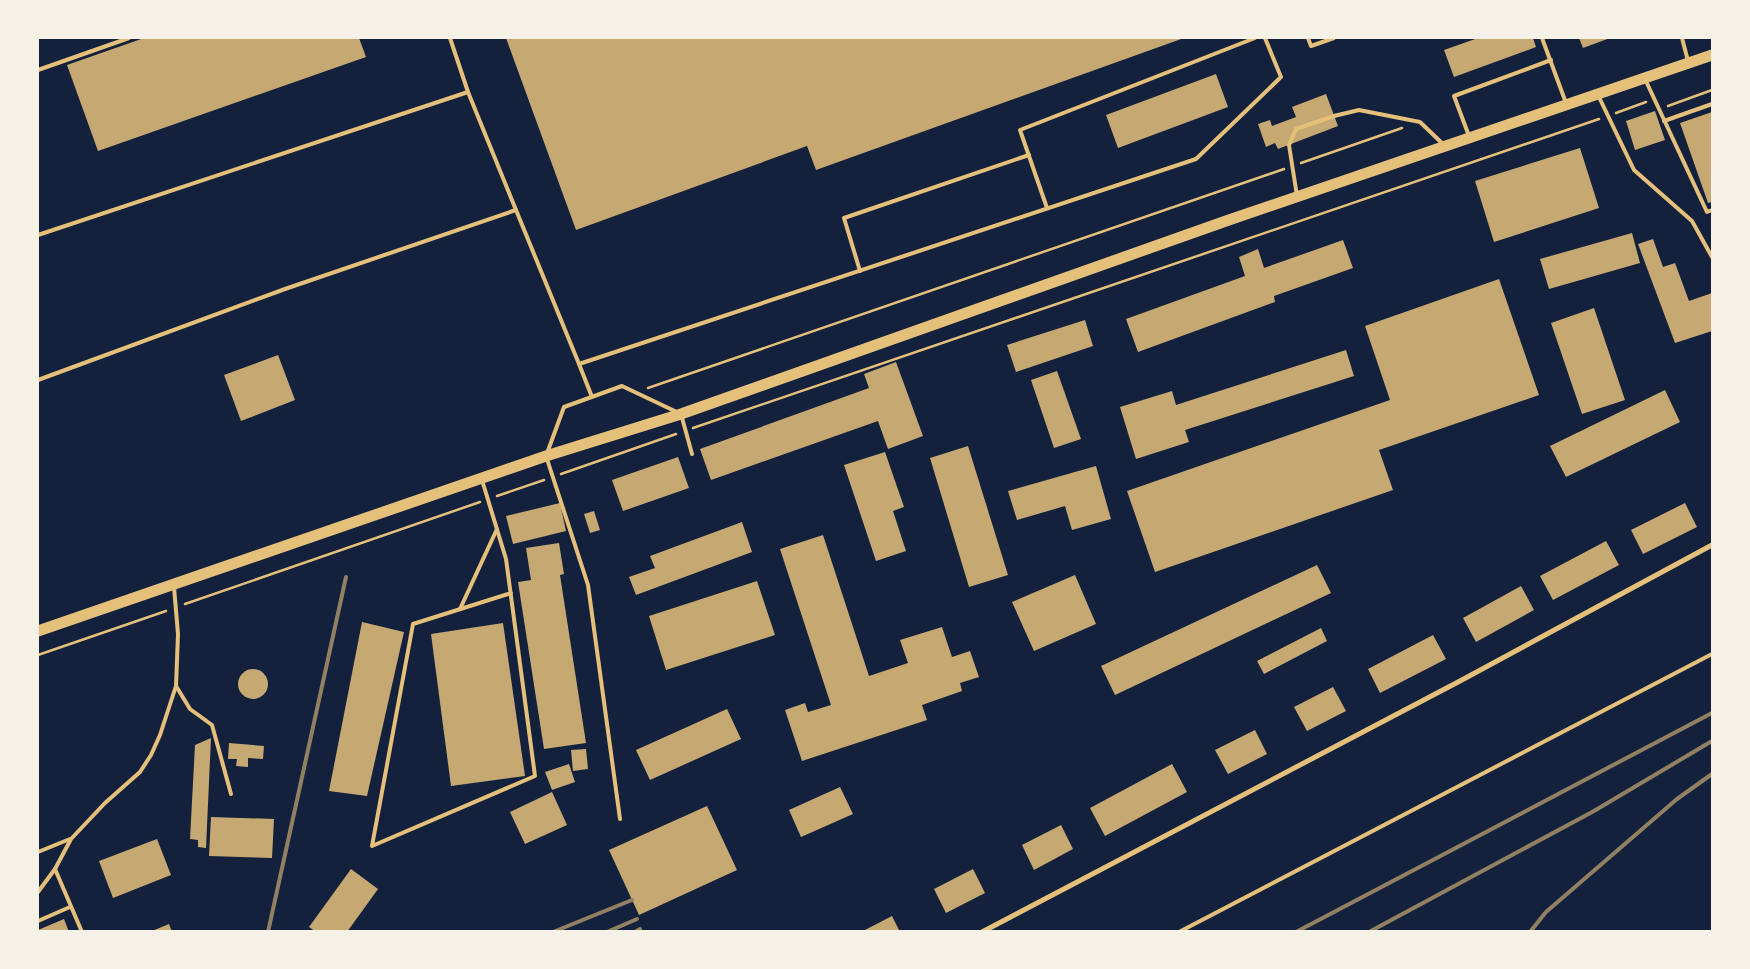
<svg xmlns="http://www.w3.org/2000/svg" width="1750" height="969" viewBox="0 0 1750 969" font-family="'Libre Baskerville',serif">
  <rect width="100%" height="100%" fill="#14213d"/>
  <g fill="#c6a872">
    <polygon points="144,38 359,38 366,57 98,151 67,65"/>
    <polygon points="506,38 1184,38 816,170 807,146 576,230"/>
    <polygon points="1478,38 1533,38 1536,47 1454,77 1444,50"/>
    <polygon points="1579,38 1610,38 1583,48"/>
    <polygon points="1216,74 1228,107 1118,148 1106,115"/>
    <polygon points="1326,94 1338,126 1278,149 1275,143 1266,147 1258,124 1270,120 1272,126 1296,117 1292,107"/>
    <polygon points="1655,111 1665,140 1635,150 1626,121"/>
    <polygon points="1712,112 1712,202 1708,203 1680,123"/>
    <polygon points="1580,148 1599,208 1494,242 1475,181"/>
    <polygon points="1632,233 1640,263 1549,289 1540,259"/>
    <polygon points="1653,239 1663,267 1675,263 1689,301 1712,293 1712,331 1675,343 1638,244"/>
    <polygon points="1343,240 1353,268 1274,296 1275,302 1138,352 1126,319 1245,276 1239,257 1258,249 1264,268"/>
    <polygon points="1499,279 1539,395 1379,450 1393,490 1155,572 1127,491 1390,400 1365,326"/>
    <polygon points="1594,308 1625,400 1582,414 1551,323"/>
    <polygon points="1085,320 1093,346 1016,372 1007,345"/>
    <polygon points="1346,350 1354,376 1185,430 1189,442 1136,459 1120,407 1172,391 1176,405"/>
    <polygon points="278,355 295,400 241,421 224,375"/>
    <polygon points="896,362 923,436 888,449 878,421 711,480 700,449 869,388 864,374"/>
    <polygon points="1057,371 1081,439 1054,448 1031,380"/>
    <polygon points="1665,390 1680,422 1566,477 1550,446"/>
    <polygon points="968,446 1008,575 969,587 930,458"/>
    <polygon points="885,452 904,507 893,511 906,551 876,561 844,465"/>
    <polygon points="678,457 689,488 623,511 612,480"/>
    <polygon points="1096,466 1111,519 1072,530 1065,506 1017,520 1008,491"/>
    <polygon points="560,503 566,531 513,544 506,516"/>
    <polygon points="1685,503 1697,527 1643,554 1631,530"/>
    <polygon points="594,511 600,530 590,533 584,514"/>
    <polygon points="742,522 752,552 636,595 629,577 655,568 650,556"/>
    <polygon points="823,535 869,676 908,663 900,640 942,627 952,657 970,651 979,677 960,683 962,691 922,705 927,720 802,761 785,710 805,703 808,712 831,705 780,549"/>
    <polygon points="1606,541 1619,565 1553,600 1540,576"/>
    <polygon points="559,543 564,574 560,575 586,743 544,749 518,582 531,580 526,548"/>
    <polygon points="1317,565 1331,593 1115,695 1101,666"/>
    <polygon points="1075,575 1096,624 1034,651 1012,602"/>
    <polygon points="757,581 775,635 666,670 649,616"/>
    <polygon points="1521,586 1534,610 1476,642 1463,618"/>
    <polygon points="362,622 404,632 367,796 329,791"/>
    <polygon points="503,623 525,776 451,786 431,634"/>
    <polygon points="1321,628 1327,641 1264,674 1257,661"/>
    <polygon points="1433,635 1446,659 1380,693 1368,669"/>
    <circle cx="253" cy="684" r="15"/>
    <polygon points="1333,687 1346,711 1307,731 1294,707"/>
    <polygon points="727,709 741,739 650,780 636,750"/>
    <polygon points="1255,730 1267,754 1228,774 1215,750"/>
    <polygon points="211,738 206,848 198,847 198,840 190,839 195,745"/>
    <polygon points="229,743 264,746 263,759 248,758 248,767 236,766 237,759 228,759"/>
    <polygon points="586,749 588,769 573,771 571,750"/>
    <polygon points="569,764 575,782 552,790 545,772"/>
    <polygon points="1172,764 1187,792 1105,836 1090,808"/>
    <polygon points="840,787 853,814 801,837 789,810"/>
    <polygon points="552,792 567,825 525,844 510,812"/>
    <polygon points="707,806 737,870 639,915 609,850"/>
    <polygon points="211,817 274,819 272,858 209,856"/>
    <polygon points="1061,825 1073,849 1034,870 1022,845"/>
    <polygon points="157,839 171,875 113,898 99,861"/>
    <polygon points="351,869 378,889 347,932 316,932 309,927"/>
    <polygon points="973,869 985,893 946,913 934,889"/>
    <polygon points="892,916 900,932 861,932"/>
    <polygon points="64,919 69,932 38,932 38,930"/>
    <polygon points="169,924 172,932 152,932 152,931"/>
  </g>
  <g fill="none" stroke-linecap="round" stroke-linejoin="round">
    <g stroke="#e5c07b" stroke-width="2.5">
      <polyline points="1668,106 1712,90"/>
      <polyline points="1616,113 1646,102"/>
      <polyline points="1301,163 1402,128"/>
      <polyline points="648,388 1284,169"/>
      <polyline points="693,428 1599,119"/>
      <polyline points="561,474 676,434"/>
      <polyline points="497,496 544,480"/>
      <polyline points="185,604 480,502"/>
      <polyline points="38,655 166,611"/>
    </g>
    <g stroke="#e5c07b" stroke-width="4">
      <polyline points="1308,38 1311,46 1334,38"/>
      <polyline points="1542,38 1566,103"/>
      <polyline points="1682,38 1688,61"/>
      <polyline points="38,70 129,38"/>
      <polyline points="1645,79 1707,212 1712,210"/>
      <polyline points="1598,95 1634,170 1692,221 1712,257"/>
      <polyline points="1664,121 1712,104"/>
      <polyline points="1469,136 1454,96 1551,60"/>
      <polyline points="1297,196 1289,145 1296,129 1334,116 1359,110 1420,122 1444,145"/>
      <polyline points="1047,208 1020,130 1255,38"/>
      <polyline points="516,210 579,364 1196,159 1281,77 1265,38"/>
      <polyline points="38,235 468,92"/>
      <polyline points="860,271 844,218 1029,155"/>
      <polyline points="579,364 592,397"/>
      <polyline points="38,380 285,289 516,210 468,92 450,38"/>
      <polyline points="482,480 506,559 535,776 372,846 413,624 511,593"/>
      <polyline points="460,609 497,529"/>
      <polyline points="176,686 190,709 212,725 231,794"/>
      <polyline points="620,819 588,585 546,456 564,407 622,386 681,414 692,454"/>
      <polyline points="38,852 70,839"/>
      <polyline points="38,892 55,869"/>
      <polyline points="38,921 70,907"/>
      <polyline points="82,932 55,869 71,839 105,803 140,772 151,755 160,735 176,686 178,634 174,587"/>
      <polyline points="1179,932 1712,654"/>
    </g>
    <polyline stroke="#e5c07b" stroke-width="5" points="982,932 1460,681 1712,545"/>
    <polyline stroke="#e5c07b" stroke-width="11" points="38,631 546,456 681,414 1226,221 1712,55"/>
    <g stroke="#918062" stroke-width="4">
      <polyline points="268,932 346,577"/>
      <polyline points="553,932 632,900"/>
      <polyline points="607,932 637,919"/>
      <polyline points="635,932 640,929"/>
      <polyline points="1296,932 1712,713"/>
      <polyline points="1369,932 1594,811 1712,741"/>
      <polyline points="1530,932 1546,912 1677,799 1712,774"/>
    </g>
  </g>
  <rect width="1750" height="969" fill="none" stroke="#f6f1e7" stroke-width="78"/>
</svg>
